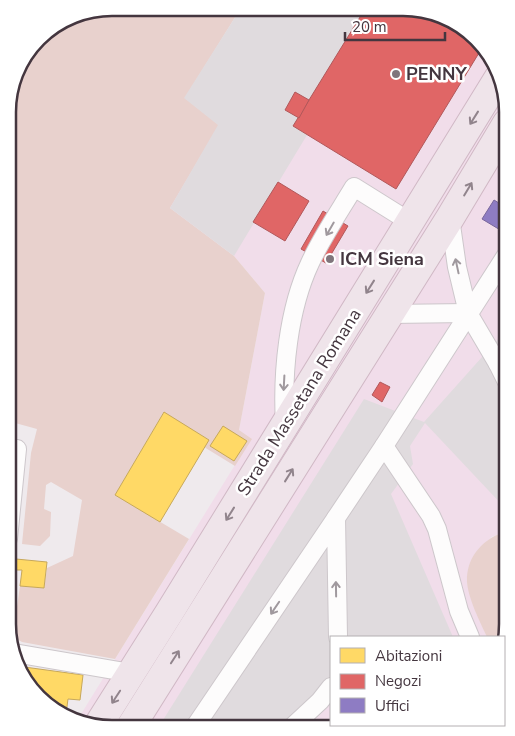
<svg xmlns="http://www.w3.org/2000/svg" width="515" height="736" viewBox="0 0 515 736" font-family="'Nunito Sans',sans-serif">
  <rect width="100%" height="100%" fill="#efeaed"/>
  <polygon fill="#f1ddea" points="416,8 466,29 497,66 507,112 507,531 491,537 467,583 473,604 487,637 331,637 331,725 419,725 403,728 99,728 78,719 251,439 239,430 265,293 234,256 170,208 239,11"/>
  <g fill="#e8d1cd">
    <polygon points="239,11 185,98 219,125 170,208 234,256 265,293 239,430 252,439 235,466 204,447 208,439 163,413 115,495 189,539 115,659 22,642 17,639 13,634 20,586 44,588 47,568 73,556 82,500 51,482 46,485 44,509 51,512 50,536 40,546 22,544 31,453 37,429 8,421 8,99 21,60 44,33 79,13"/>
    <path d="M507,531v99l-3,11v-4h-17c-7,-15 -19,-39 -20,-55 -1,-26 17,-44 40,-51z"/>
  </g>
  <g fill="#e0dbde">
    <polygon points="365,9 294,126 307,135 234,256 170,208 218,125 184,98 239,11"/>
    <polygon points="507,329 507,531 506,531 505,508 425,423 410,446 413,464 391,494 453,637 331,637 331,703 306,728 158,728 364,399 424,422"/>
  </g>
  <g fill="#ffd966" stroke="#c7a85a">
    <polygon points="164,412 209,440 160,522 115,495"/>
    <polygon points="223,426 247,441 234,461 210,446"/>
    <polygon points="16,559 47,562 44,588 20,586 22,570 15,570"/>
    <polygon points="17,666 83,675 80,700 68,699 66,714 49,707 18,670"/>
  </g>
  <g fill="#e06666" stroke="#b1585a">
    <polygon points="416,8 466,29 482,48 396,189 293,126 365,9"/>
    <polygon points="295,92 309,100 299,118 285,110"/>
    <polygon points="278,182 309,201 285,241 253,222"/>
    <polygon points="323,211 348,226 326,263 301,249"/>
    <polygon points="380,382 390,387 382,402 372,395"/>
  </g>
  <g fill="#8e7cc3" stroke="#78679b">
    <polygon points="494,200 507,208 507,221 502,231 482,219"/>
    <polygon points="344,725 419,725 403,728 340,728"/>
  </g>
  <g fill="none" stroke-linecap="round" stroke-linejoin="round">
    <defs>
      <g id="lane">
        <polyline points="450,218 457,267 468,313 498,364"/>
        <polyline points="389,314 468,313"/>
        <polyline points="507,382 498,364 507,355"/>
        <path d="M285,424c-3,-51 3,-114 25,-161 12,-26 29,-51 44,-76l56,35"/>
        <polyline points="384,446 431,516 437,529 459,611 470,637"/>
        <polyline points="336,518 384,446 507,254"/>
        <polyline points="8,539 17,449"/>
        <polyline points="14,653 131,673"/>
        <polyline points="194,728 336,518 338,637"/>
        <polyline points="291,728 320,701 331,687"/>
      </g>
      <g id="primary">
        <polyline points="97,727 169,613 499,77"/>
        <polyline points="130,728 450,218 507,123"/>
      </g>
    </defs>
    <use href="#lane" stroke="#cdc7cb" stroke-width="20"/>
    <use href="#primary" stroke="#d0b8c5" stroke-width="30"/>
    <use href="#lane" stroke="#fdfcfc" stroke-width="18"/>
    <use href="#primary" stroke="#efe4ea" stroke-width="28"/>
  </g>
  <defs><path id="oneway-shaft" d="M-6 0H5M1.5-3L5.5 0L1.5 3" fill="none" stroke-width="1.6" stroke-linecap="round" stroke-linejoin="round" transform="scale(1.25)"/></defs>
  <g stroke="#91848c">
    <use href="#oneway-shaft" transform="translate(474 118) rotate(122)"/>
    <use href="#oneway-shaft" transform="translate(468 189) rotate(-59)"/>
    <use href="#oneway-shaft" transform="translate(370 287) rotate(122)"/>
    <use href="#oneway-shaft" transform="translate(289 475) rotate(-58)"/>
    <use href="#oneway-shaft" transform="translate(230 514) rotate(122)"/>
    <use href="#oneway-shaft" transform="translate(175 657) rotate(-57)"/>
    <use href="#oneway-shaft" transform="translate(116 697) rotate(123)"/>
  </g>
  <g stroke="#a0999e">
    <use href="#oneway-shaft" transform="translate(330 229) rotate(120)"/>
    <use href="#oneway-shaft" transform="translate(457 266) rotate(-102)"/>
    <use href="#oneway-shaft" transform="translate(284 383) rotate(93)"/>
    <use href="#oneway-shaft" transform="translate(336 589) rotate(-91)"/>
    <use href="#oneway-shaft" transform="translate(275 608) rotate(124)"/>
  </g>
  <g fill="#80757c" stroke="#fff" stroke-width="2">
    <circle cx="396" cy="74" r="5"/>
    <circle cx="330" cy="259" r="5"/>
  </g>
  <g text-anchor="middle" stroke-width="5" stroke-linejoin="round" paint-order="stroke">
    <g font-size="18" font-weight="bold" fill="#44363f" stroke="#fff" text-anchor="start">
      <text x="406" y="80">PENNY</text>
      <text x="340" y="265">ICM Siena</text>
    </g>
    <g font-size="18" fill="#44363f" stroke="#fff">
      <text transform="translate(299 402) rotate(-58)" y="6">Strada Massetana Romana</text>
    </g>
  </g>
  <path d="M0 0H515V736H0ZM112 16H403A96 96 0 0 1 499 112V624A96 96 0 0 1 403 720H112A96 96 0 0 1 16 624V112A96 96 0 0 1 112 16Z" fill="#fff" fill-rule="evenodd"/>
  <path fill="none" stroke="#44363f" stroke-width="2.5" d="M112 16H403A96 96 0 0 1 499 112V624A96 96 0 0 1 403 720H112A96 96 0 0 1 16 624V112A96 96 0 0 1 112 16Z"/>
  <rect x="330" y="636" width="175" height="90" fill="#ffffff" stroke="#b4afb2"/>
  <rect x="340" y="648" width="25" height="15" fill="#ffd966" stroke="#b4afb2"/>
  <text x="375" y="661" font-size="15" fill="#44363f">Abitazioni</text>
  <rect x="340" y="674" width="25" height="15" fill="#e06666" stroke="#b4afb2"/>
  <text x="375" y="686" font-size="15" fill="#44363f">Negozi</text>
  <rect x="340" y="698" width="25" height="15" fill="#8e7cc3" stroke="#b4afb2"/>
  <text x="375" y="711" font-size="15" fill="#44363f">Uffici</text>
  <path d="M345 32v8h100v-8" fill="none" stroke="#44363f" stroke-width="2.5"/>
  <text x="352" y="32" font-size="15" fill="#44363f" stroke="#ffffff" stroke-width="4" paint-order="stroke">20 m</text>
</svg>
